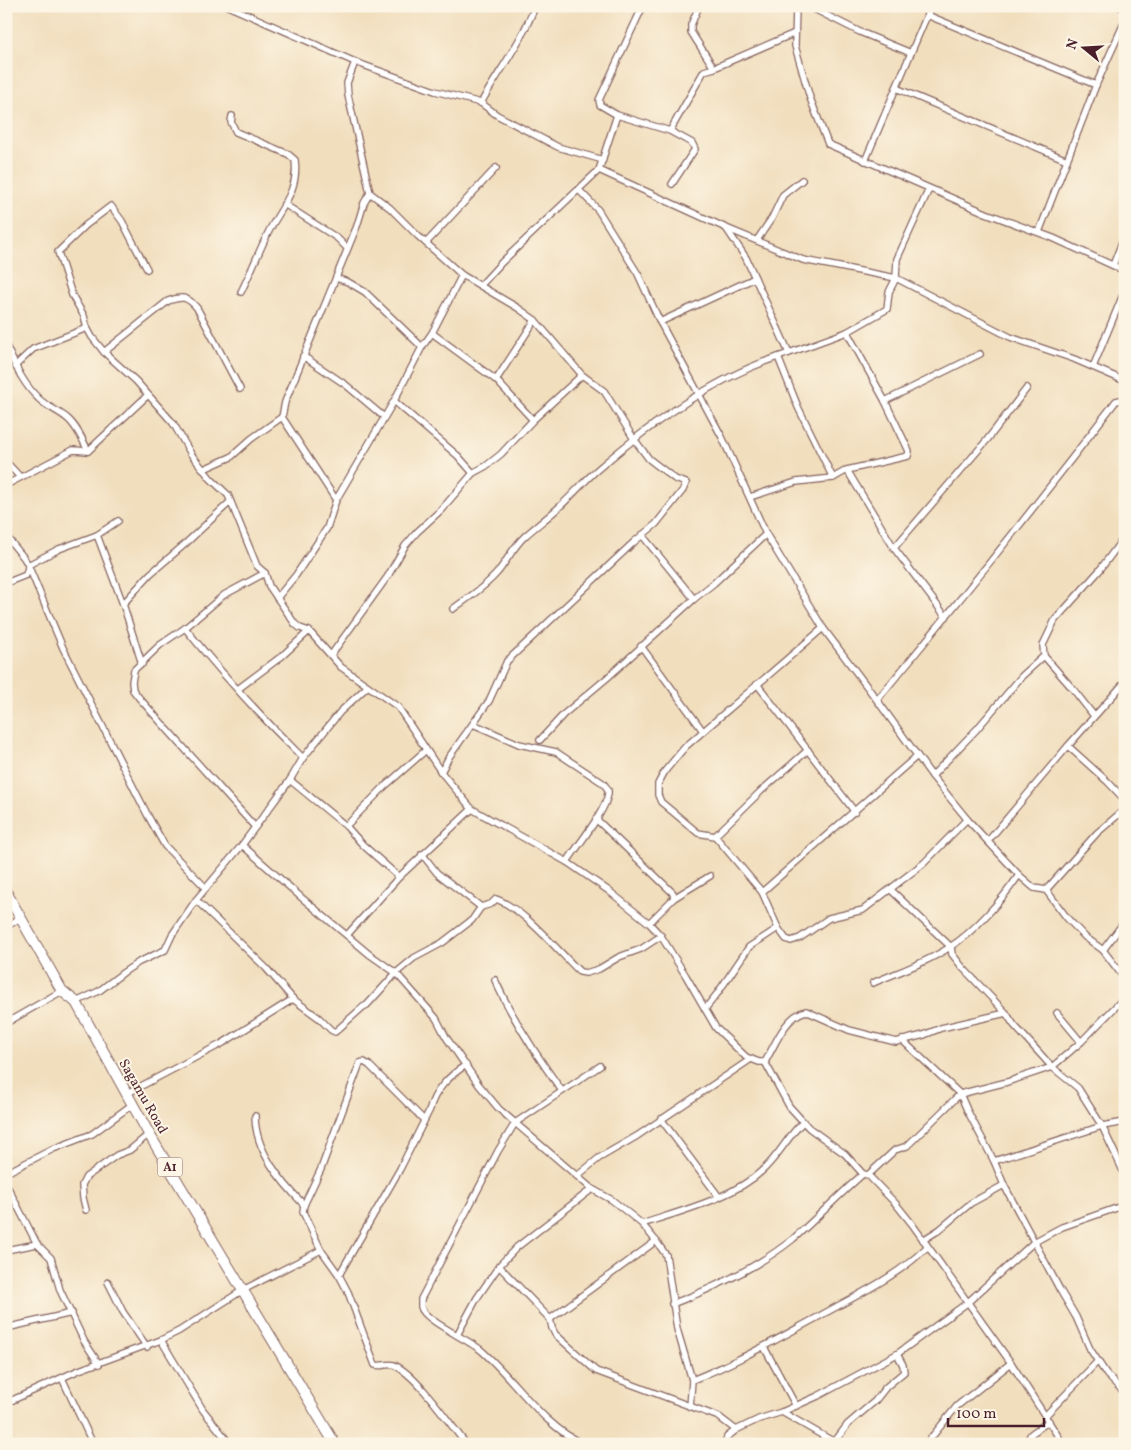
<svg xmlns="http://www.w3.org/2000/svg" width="1131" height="1450" viewBox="0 0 1131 1450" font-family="Vollkorn,serif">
  <rect width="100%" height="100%" fill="#fcf5e5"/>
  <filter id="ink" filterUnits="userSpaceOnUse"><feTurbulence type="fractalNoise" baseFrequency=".02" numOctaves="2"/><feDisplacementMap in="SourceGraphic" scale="10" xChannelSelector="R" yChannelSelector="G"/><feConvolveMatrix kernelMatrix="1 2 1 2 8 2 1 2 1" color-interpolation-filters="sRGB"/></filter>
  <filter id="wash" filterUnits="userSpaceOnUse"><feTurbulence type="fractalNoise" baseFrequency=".0096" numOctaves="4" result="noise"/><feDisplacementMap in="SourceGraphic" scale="20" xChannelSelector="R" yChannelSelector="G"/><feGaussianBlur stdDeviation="1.12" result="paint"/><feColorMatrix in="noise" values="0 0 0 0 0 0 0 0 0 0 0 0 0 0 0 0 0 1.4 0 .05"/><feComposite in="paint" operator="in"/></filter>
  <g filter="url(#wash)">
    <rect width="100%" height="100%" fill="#f1debd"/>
  </g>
  <g filter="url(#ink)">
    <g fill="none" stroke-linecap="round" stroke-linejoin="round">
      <defs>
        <g id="street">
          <polyline points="228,6 355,62 435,91 481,103 497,115 558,147 603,160"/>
          <polyline points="643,6 599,100 600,105 617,115 670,131"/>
          <polyline points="699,6 691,25 691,32 714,68"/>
          <polyline points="796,6 795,46 810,98 828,144 986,213 1053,238 1125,271"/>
          <polyline points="808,6 860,32 911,53"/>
          <polyline points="1119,6 1125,9"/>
          <polyline points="927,15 1096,85 1125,21"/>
          <polyline points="896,88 931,6"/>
          <path d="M481,103c18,-32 41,-62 54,-97"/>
          <path d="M232,116l-1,6 5,10 52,22 7,6c4,30 -13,46 -26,71 -10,20 -18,41 -28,61"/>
          <polyline points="865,161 896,88 1067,160 1096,85"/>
          <polyline points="599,170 726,228 803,260 896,278 1010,337 1074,359 1125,381"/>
          <polyline points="672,184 695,149 692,143 670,131 704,71 714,68 795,33"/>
          <polyline points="579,190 598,210 638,274 660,322 722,437 766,534 823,628 877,700 932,776 967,819 1019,875 1034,888 1046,890 1067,918 1085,937 1103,950 1125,979"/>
          <polyline points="370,193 390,208 418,236 462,275 518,308 535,320 582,375 604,391 634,439 649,459 675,479 686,483 683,490 656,524 634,542 507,661 489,701 449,757 441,772"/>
          <polyline points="284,204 337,238 347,248"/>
          <polyline points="726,228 746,258 789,353"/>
          <polyline points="1039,232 1067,160"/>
          <polyline points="757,240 772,218 783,195 802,180"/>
          <polyline points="426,243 496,168"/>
          <polyline points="1113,265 1125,235"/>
          <polyline points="147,269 122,221 111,206 86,225 58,252 72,295 84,316 87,328 92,337 104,352 136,381 173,423 191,454 211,479 228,495 257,566 265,573 269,586 295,624 300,628 309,631 341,667 398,707 441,772 472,809 567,862 609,891 649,923 661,936 686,976 716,1028 746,1057 759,1062 765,1062 789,1106 809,1128 845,1154 863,1174 868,1175 896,1204 912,1224 1011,1363 1063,1444"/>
          <polyline points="336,278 348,282 365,292 422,347"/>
          <polyline points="481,285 502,262 599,170 617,115"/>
          <polyline points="660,322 755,278"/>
          <polyline points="432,333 496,380 533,420"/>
          <path d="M6,346c9,19 17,38 33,53 8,8 20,12 29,20 9,8 15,21 20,32"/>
          <path d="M104,352l64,-51c14,-5 19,-5 29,7l43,81"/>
          <polyline points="303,356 346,385 384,417"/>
          <polyline points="15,366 33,349 87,328"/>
          <polyline points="1093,367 1125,290"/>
          <polyline points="496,380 535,320"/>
          <polyline points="394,401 458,456 473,473"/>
          <polyline points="885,401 980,354"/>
          <polyline points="6,462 20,477"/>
          <polyline points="204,469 231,457 251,439 282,417"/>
          <polyline points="847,470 894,548"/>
          <polyline points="833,478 798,407 778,357 847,332"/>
          <polyline points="6,485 73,450 88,451 148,395"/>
          <polyline points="750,497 796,482 833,478 847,470 908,456 909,451 885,401 847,332 887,309 889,292 896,278 897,259 929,189"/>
          <polyline points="336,500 282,417 285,402 357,226 364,203 370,193 348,95 347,83 355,62"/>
          <polyline points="97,535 123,604 142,664"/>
          <polyline points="642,535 694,599"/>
          <polyline points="6,536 24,558 28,565 63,648 148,816 165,846 206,888"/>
          <polyline points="28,565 59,549 97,535 118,521"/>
          <polyline points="6,583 26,575 28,567"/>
          <polyline points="277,598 296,575 327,528 336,500 394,401 422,347 432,333 462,275"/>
          <polyline points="123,604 150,574 184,545 230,502"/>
          <path d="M453,609c15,-11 32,-22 44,-36 10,-12 16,-26 28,-37 10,-9 21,-17 32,-27 14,-12 26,-27 41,-40 51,-44 115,-91 180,-112"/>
          <polyline points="946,617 894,548 987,440 1027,388"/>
          <path d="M185,628c37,46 76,89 118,130"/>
          <polyline points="823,628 685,747 665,771 658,784 658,795 661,802 698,833 715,836 762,892 778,928 786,939 791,941 800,938 829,918 863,910 924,863 967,819"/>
          <polyline points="641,646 703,731"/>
          <polyline points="331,655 388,576 405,546 417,532 441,510 473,473 486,466 501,454 533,420 582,375"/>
          <polyline points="757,684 855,812"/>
          <polyline points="238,689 282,656 309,631"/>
          <path d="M877,700c82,-98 162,-198 239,-299l9,-2"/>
          <polyline points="1094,716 1073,689 1044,656 1043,645 1055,620 1099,571 1125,536"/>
          <path d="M473,724l46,20 37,8 47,31c3,4 6,6 5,10 -1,17 -31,53 -41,69"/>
          <polyline points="540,740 564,714 607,678 694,599 714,583 766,534"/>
          <polyline points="1068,746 1108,782 1125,800"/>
          <polyline points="932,776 976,730 1022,676 1044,656"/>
          <polyline points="290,780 346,826 363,845 399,877"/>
          <polyline points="596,819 673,893 674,898 649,923"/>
          <polyline points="346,826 384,787 426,750"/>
          <polyline points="255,827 140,699 133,690 132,682 134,670 160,645 185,628 224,595 265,573"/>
          <polyline points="715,836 761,791 808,750"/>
          <polyline points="988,841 1068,746 1125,682"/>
          <polyline points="242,845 302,898 369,954 396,973 436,1018 446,1037 479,1085 499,1109 592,1189 612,1200 642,1224 656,1241 666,1255 677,1329 692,1380 690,1407"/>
          <polyline points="422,854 437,873 481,907"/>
          <polyline points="891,890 951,947 952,954 963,968 1006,1013 1014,1025 1052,1067 1078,1088 1102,1126 1125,1175"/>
          <polyline points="1046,890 1097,833 1125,809"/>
          <polyline points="762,892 917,756"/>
          <polyline points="674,898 710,876"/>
          <path d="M196,900l70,68 27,31 26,19 12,12 4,2 28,-25 4,-2 29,-32 18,-15 28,-15 30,-23 9,-13 10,-3 5,-5c28,10 61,51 84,73l6,1 13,-4 20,-12 22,-8 20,-13"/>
          <polyline points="6,927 20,918"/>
          <polyline points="347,935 399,877 472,809"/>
          <polyline points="1103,950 1125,921"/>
          <path d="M495,980c18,40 41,75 67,111"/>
          <path d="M873,983c25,-11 53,-20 77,-36 25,-16 52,-47 69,-72"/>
          <polyline points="76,1002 99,991 124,972 139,962 165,950 172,935 196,900 242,845 290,780 303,758 340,712 368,686"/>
          <polyline points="705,1009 717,994 749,947 778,928"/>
          <polyline points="1057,1013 1081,1042"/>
          <polyline points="6,1023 62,991"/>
          <polyline points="902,1040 960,1094 967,1110 994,1161 1004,1185 1060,1290 1076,1317 1090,1349 1107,1375 1125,1393"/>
          <path d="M765,1062c10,-17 20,-46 41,-51l43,19 47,12 28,-7 17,-7 65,-15"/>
          <polyline points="126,1094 223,1043 293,999"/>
          <path d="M255,1116c0,35 26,65 49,89"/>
          <polyline points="661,1119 719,1197"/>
          <path d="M424,1120l-55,-55 -5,-3 -4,1 -39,106 -17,36 -1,7 18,38 18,25 9,17 27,73c6,2 13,-2 19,0 22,9 56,59 72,79"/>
          <polyline points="994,1161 1102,1126 1125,1122"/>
          <polyline points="6,1173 53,1149 92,1134 133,1104"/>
          <polyline points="868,1175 895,1150 907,1146 960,1094 1007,1082 1052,1067 1081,1042 1125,997"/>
          <polyline points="577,1176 599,1158 637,1136 751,1059"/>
          <polyline points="6,1184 37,1244 51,1258 60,1290 84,1341 99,1364"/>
          <polyline points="86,1210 83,1198 82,1185 86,1177 117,1155 130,1150 149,1134"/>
          <path d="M642,1224c39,-13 92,-26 122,-55 15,-14 24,-33 39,-47"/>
          <polyline points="923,1240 939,1230 971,1203 1004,1185"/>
          <polyline points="6,1250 37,1244"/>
          <polyline points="499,1266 550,1319 552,1328 555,1334 596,1371 719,1417 736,1430 759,1419 782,1412 818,1396 897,1354 967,1303 1034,1242 1062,1227 1125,1205"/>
          <path d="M339,1275l61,-106 30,-60c4,-18 20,-34 36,-44"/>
          <polyline points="108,1282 123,1312 147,1347"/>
          <path d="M672,1304c42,-16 86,-37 121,-65 24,-21 46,-44 70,-65"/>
          <polyline points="550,1319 656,1241"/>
          <polyline points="6,1328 72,1313"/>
          <polyline points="457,1335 477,1298 499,1266 517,1247 592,1189"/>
          <polyline points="161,1340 203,1410 230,1444"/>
          <polyline points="764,1347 796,1406"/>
          <polyline points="62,1378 91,1440 90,1444"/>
          <path d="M692,1380c44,-17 85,-41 126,-63 37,-21 79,-40 109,-70"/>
          <polyline points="6,1403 79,1370 161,1340 179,1331 243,1290 321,1250"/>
          <polyline points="782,1412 834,1442"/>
          <polyline points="1046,1415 1098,1361"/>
          <path d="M583,1444c-40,-18 -68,-64 -101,-93 -12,-11 -58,-30 -61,-44 0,-1 0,-7 0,-8l77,-148 17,-28 85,-57"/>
          <polyline points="725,1444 727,1437 736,1430"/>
          <polyline points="833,1444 848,1424 875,1401 886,1387 904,1372 903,1365 897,1354"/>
          <polyline points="926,1444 957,1406 1011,1363"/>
          <polyline points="1025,1444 1031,1434 1049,1421"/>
        </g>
        <polyline id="highway" points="6,892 62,991 76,1002 149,1134 335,1444"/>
      </defs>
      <use href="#street" stroke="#84625e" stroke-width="8"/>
      <use href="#highway" stroke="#84625e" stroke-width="12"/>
      <use href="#street" stroke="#fff" stroke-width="5.5"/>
      <use href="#highway" stroke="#fff" stroke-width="10"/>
    </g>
  </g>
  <g text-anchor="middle" stroke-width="4" stroke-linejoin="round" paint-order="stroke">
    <rect fill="#fcf5e5" stroke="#7f5f63" stroke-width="1" x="157.5" y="1157.5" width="25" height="19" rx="4"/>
    <g font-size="12" font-weight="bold" fill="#4a1f2b">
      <text x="170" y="1171">A1</text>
    </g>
    <g font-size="14" fill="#4a1f2b" stroke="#fcf5e5">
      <text transform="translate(144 1096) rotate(60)" y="5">Sagamu Road</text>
    </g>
  </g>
  <rect width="1131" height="1450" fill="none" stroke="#fcf5e5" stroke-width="25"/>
  <g transform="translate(1084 48) rotate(288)" stroke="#fcf5e5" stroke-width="4" paint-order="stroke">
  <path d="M0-4L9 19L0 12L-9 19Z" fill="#4a1f2b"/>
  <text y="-8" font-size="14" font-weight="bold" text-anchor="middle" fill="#4a1f2b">N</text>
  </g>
  <path d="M948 1418v8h96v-8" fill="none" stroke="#4a1f2b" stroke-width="2.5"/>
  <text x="956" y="1418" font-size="15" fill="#4a1f2b" stroke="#fcf5e5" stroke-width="4" paint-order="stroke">100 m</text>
</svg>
